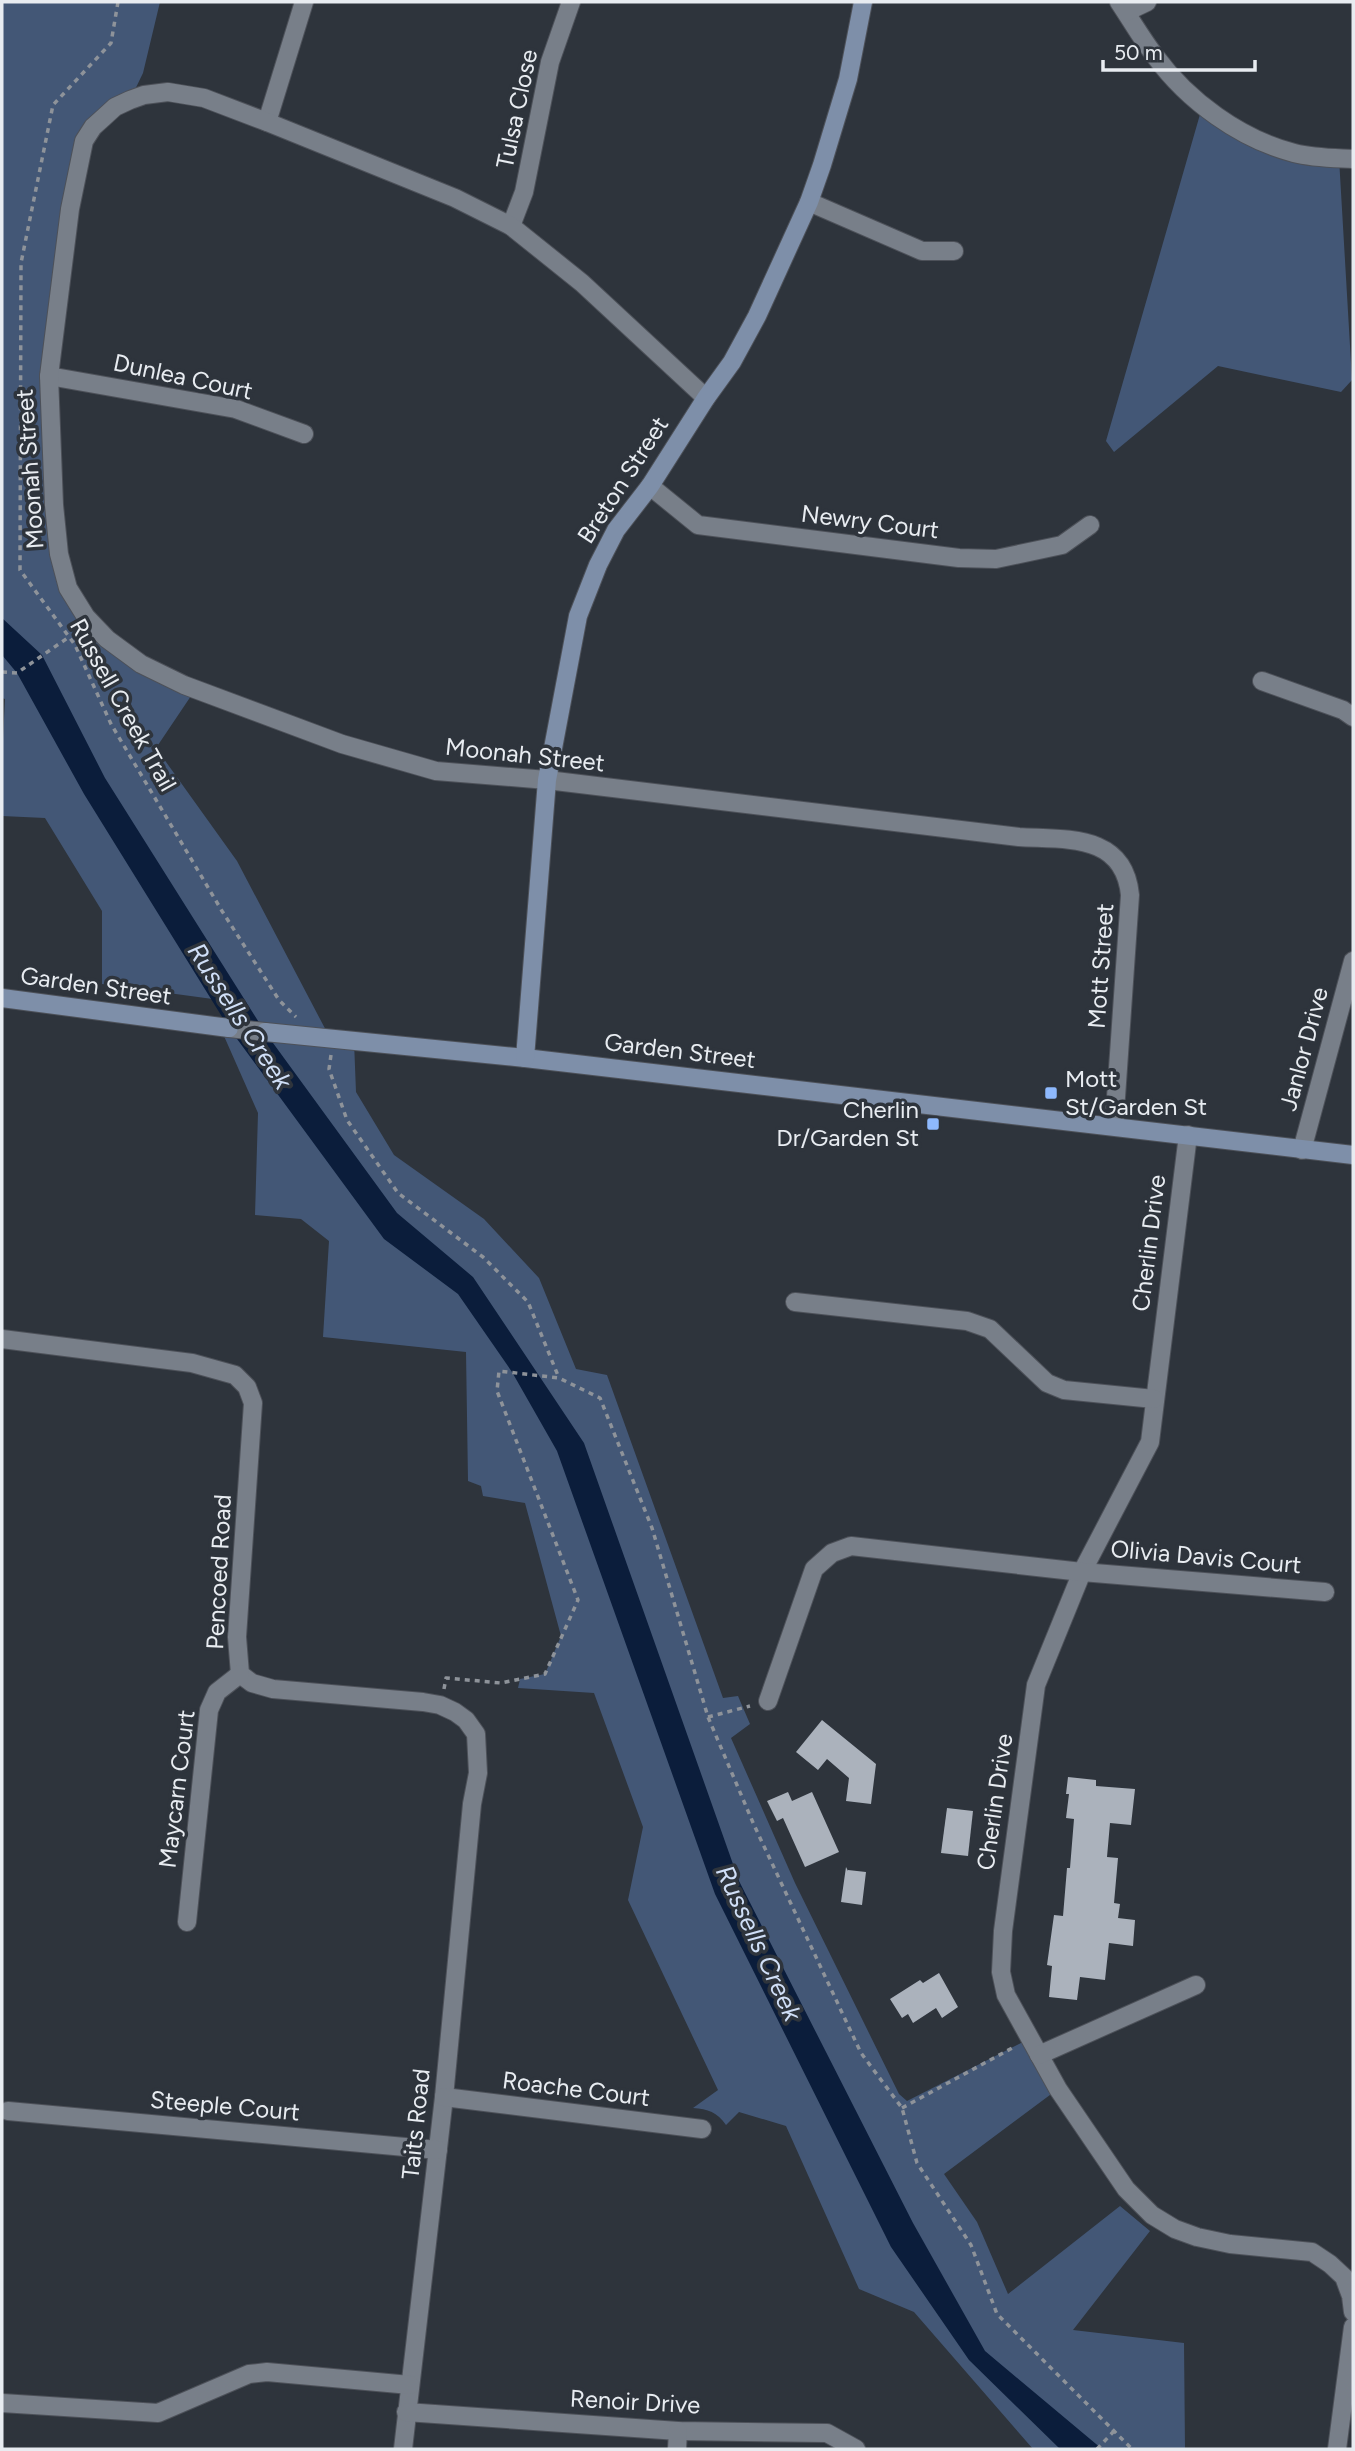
<svg xmlns="http://www.w3.org/2000/svg" width="1355" height="2451" viewBox="0 0 1355 2451" font-family="Figtree,sans-serif">
  <rect width="100%" height="100%" fill="#2e343c"/>
  <g fill="#435776">
    <path d="M2,2h158l-17,71 -13,27 -37,27 -44,249 10,178 27,63 109,73 -39,58 81,113 93,177 24,3 2,51 38,63 90,64 55,59 37,91 31,6 116,323 15,-2 12,28 -19,14 64,145 104,211 8,7 122,-62 29,50 -114,85 33,48 31,72 112,-88 30,25 -77,99 111,13 1,106h-152l-119,-137 -55,-23 -73,-163 -47,-14 -13,13c-9,-13 -18,-16 -33,-17l25,-18 -90,-190 15,-73 -49,-134 -76,-5 2,-9 25,-5 16,-38 -36,-133 -42,-7 -2,-10 -13,-5 -2,-129 -143,-15 6,-96 -28,-22 -46,-4 3,-102 -38,-86 24,3 -24,-30 -118,-16v-73l-57,-93 -43,-2v-57l3,-60 -3,-1z"/>
    <polygon points="1203,104 1241,132 1339,158 1352,380 1341,392 1218,366 1114,452 1106,441"/>
  </g>
  <polygon fill="#0b1d3b" points="2,618 42,655 105,778 265,1032 397,1213 473,1277 584,1443 739,1881 913,2223 985,2351 1102,2449 1060,2449 969,2360 891,2247 715,1894 557,1451 512,1372 458,1294 384,1239 229,1028 84,794 17,673 2,655"/>
  <g fill="#abb2bc">
    <polygon points="822,1720 876,1764 871,1804 846,1801 849,1778 827,1759 818,1770 796,1752"/>
    <polygon points="1068,1777 1096,1780 1096,1786 1135,1789 1131,1825 1110,1823 1107,1857 1118,1858 1114,1903 1120,1904 1118,1918 1135,1920 1133,1946 1109,1943 1105,1980 1080,1977 1077,2000 1049,1997 1052,1966 1047,1965 1054,1915 1063,1916 1067,1868 1070,1868 1074,1819 1066,1818 1069,1794 1066,1794"/>
    <polygon points="788,1792 792,1801 812,1792 839,1852 805,1867 783,1818 777,1821 767,1801"/>
    <polygon points="947,1808 973,1811 968,1856 941,1853"/>
    <polygon points="846,1867 848,1871 848,1870 866,1872 862,1905 841,1902"/>
    <polygon points="939,1973 958,2007 942,2018 936,2008 913,2023 908,2014 902,2018 890,1999 920,1980 923,1983"/>
  </g>
  <g fill="none" stroke-linecap="round" stroke-linejoin="round">
    <defs>
      <g id="street">
        <path d="M1119,2c12,18 23,37 36,54 33,45 85,83 139,97 19,5 40,5 59,6"/>
        <polyline points="1126,12 1147,2"/>
        <polyline points="267,122 304,2"/>
        <polyline points="809,202 922,251 954,251"/>
        <polyline points="511,226 524,192 550,62 571,2"/>
        <polyline points="49,376 236,409 304,434"/>
        <path d="M706,398l-124,-115 -71,-57 -56,-28 -188,-76 -63,-24 -36,-6 -24,3 -14,5 -15,7 -12,11 -10,9 -9,14 -14,68 -21,167 5,129 5,49 9,34 18,29 21,22 34,25 43,21 158,59 94,27 111,9 472,57c47,3 105,-4 111,58l-16,231"/>
        <polyline points="650,486 698,525 959,558 996,559 1062,545 1090,525"/>
        <polyline points="1262,681 1343,710 1353,717"/>
        <polyline points="229,1028 265,1032"/>
        <polyline points="1188,1135 1150,1442 1082,1572 1036,1685 1003,1931 1001,1972 1006,1995 1058,2089 1126,2189 1152,2215 1175,2229 1197,2237 1230,2244 1312,2252 1330,2264 1344,2277 1351,2296 1353,2312"/>
        <polyline points="1302,1150 1353,961"/>
        <polyline points="795,1302 967,1321 990,1329 1047,1383 1064,1390 1154,1399"/>
        <polyline points="2,1339 192,1363 235,1375 247,1387 253,1403 237,1637 240,1674 252,1683 273,1689 423,1702 440,1705 455,1712 466,1720 476,1734 478,1773 472,1804 444,2097 403,2449"/>
        <polyline points="768,1701 814,1569 832,1553 851,1546 1082,1572 1325,1592"/>
        <polyline points="187,1922 209,1710 217,1692 240,1674"/>
        <polyline points="1039,2055 1196,1985"/>
        <polyline points="444,2097 702,2129"/>
        <polyline points="8,2111 438,2150"/>
        <polyline points="2,2403 158,2413 249,2374 267,2372 410,2385"/>
        <polyline points="406,2412 678,2431 827,2433 856,2449"/>
        <polyline points="677,2449 678,2431"/>
        <polyline points="1337,2449 1353,2327"/>
      </g>
      <g id="secondary">
        <polyline points="2,998 229,1028"/>
        <polyline points="265,1032 525,1058 1353,1155"/>
        <polyline points="525,1058 547,780 578,616 598,565 616,530 650,486 706,398 732,362 757,316 809,202 822,165 848,79 863,2"/>
      </g>
    </defs>
    <use href="#street" stroke="#4d5159" stroke-width="20"/>
    <use href="#secondary" stroke="#4d5159" stroke-width="20"/>
    <g stroke="#8e939a" stroke-width="3.5" stroke-dasharray="5 5" stroke-linecap="butt">
      <polyline points="118,2 111,43 53,105 21,263 20,570 75,645 111,724 222,911 279,1000 296,1017"/>
      <polyline points="2,672 17,673 69,637"/>
      <polyline points="331,1055 329,1069 347,1120 398,1193 483,1257 528,1302 559,1378"/>
      <polyline points="444,1689 446,1678 501,1683 545,1674 578,1600 497,1391 499,1371 559,1378 600,1398 652,1528 708,1717 754,1825 861,2053 902,2108 917,2163 971,2245 997,2314 1132,2449"/>
      <polyline points="708,1717 750,1706"/>
      <polyline points="902,2108 1014,2047"/>
      <polyline points="1097,2449 1114,2431"/>
    </g>
    <use href="#street" stroke="#787f89" stroke-width="18"/>
    <use href="#secondary" stroke="#7e8fa9" stroke-width="18"/>
  </g>
  <g fill="#8eb9fd" stroke="#2e343c" stroke-width="2.5">
    <rect x="1044" y="1086" width="14" height="14" rx="3.5"/>
    <rect x="926" y="1117" width="14" height="14" rx="3.5"/>
  </g>
  <g text-anchor="middle" stroke-width="7" stroke-linejoin="round" paint-order="stroke">
    <g font-size="24" fill="#e8ecf1" stroke="#2e343c">
      <text transform="translate(517 109) rotate(-78)" y="8">Tulsa Close</text>
      <text transform="translate(183 377) rotate(12)" y="8">Dunlea Court</text>
      <text transform="translate(30 469) rotate(-94)" y="8">Moonah Street</text>
      <text transform="translate(623 480) rotate(-57)" y="8">Breton Street</text>
      <text transform="translate(870 522) rotate(7)" y="8">Newry Court</text>
      <text transform="translate(123 705) rotate(61)" y="8">Russell Creek Trail</text>
      <text transform="translate(525 755) rotate(6)" y="8">Moonah Street</text>
      <text transform="translate(1101 966) rotate(-86)" y="8">Mott Street</text>
      <text transform="translate(96 986) rotate(8)" y="8">Garden Street</text>
      <text transform="translate(1304 1049) rotate(-75)" y="8">Janlor Drive</text>
      <text transform="translate(680 1051) rotate(7)" y="8">Garden Street</text>
      <text transform="translate(1149 1243) rotate(-83)" y="8">Cherlin Drive</text>
      <text transform="translate(1206 1557) rotate(5)" y="8">Olivia Davis Court</text>
      <text transform="translate(219 1572) rotate(-87)" y="8">Pencoed Road</text>
      <text transform="translate(177 1789) rotate(-83)" y="8">Maycarn Court</text>
      <text transform="translate(995 1802) rotate(-82)" y="8">Cherlin Drive</text>
      <text transform="translate(576 2089) rotate(7)" y="8">Roache Court</text>
      <text transform="translate(225 2106) rotate(5)" y="8">Steeple Court</text>
      <text transform="translate(416 2124) rotate(-84)" y="8">Taits Road</text>
      <text transform="translate(635 2402) rotate(3)" y="8">Renoir Drive</text>
    </g>
    <g font-size="24" fill="#e8ecf1" stroke="#2e343c" text-anchor="start">
      <text x="1065" y="1087">Mott<tspan x="1065" dy="28">St/Garden St</tspan></text>
      <text x="919" y="1118" text-anchor="end">Cherlin<tspan x="919" dy="28">Dr/Garden St</tspan></text>
    </g>
    <g font-size="26" font-style="italic" fill="#d0dff7" stroke="#2e343c">
      <text transform="translate(240 1016) rotate(57)" y="9">Russells Creek</text>
      <text transform="translate(759 1943) rotate(65)" y="9">Russells Creek</text>
    </g>
  </g>
  <rect width="1355" height="2451" fill="none" stroke="#e8ecf1" stroke-width="7"/>
  <path d="M1103 60v10h152v-10" fill="none" stroke="#e8ecf1" stroke-width="3.5"/>
  <text x="1114" y="60" font-size="21" fill="#e8ecf1" stroke="#2e343c" stroke-width="5" paint-order="stroke">50 m</text>
</svg>
